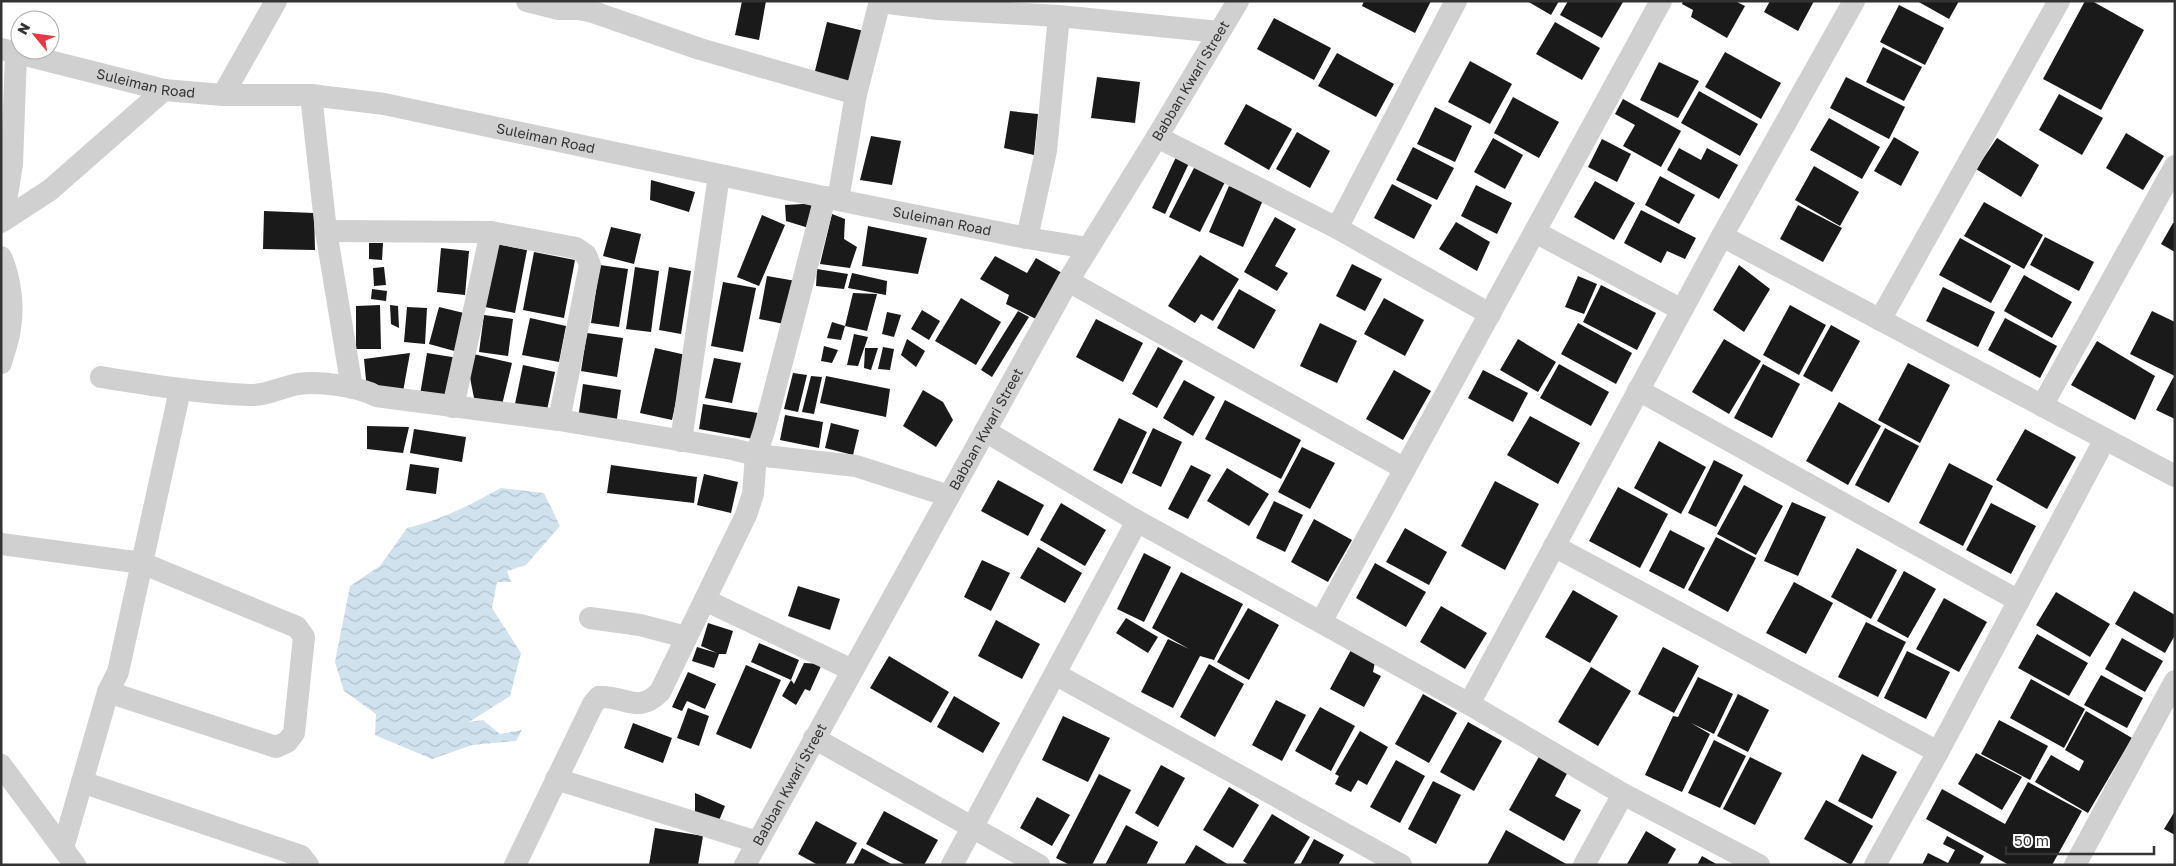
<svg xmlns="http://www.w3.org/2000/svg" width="2176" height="866" viewBox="0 0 2176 866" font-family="'Golos Text',sans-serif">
  <defs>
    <pattern id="water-waves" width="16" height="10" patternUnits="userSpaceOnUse" patternTransform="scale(1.25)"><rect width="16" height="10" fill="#cfe2ee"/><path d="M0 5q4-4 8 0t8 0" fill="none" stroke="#b2c2cd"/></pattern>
  </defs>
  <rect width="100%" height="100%" fill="#fff"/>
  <path fill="url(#water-waves)" d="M501,488l43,5 16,33 -34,39 -19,6 4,11h-14l-5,26 29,45 -11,43 -41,26 14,-2 17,14 22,-4 -6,11 -44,4 -40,14 -57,-24 1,-21 -32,-23 -9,-29 15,-76 30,-20 27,-38c34,-8 63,-23 94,-40z"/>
  <g fill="#1a1a1a">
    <polygon points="742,1 766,1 759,40 735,35"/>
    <polygon points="1364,1 1431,1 1415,33 1362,6"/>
    <polygon points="1527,1 1559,1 1551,15"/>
    <polygon points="1568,1 1621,1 1623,2 1602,38 1560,15"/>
    <polygon points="1683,1 1735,1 1745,6 1727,38 1691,17 1693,10 1682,4"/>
    <polygon points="1770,1 1814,1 1798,31 1764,12"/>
    <polygon points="1917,1 1959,1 1949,19"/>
    <polygon points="2085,1 2092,1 2144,30 2101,110 2043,79"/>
    <polygon points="1899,5 1944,28 1925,65 1880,42"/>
    <polygon points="1274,18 1331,48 1314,80 1257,49"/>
    <polygon points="827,22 864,31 851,84 814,75"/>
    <polygon points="1555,22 1600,48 1582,80 1536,54"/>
    <polygon points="1883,47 1922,67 1904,101 1866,82"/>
    <polygon points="1725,52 1781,83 1761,119 1705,87"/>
    <polygon points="1337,53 1394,84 1376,117 1318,86"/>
    <polygon points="1470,61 1512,84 1490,124 1448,102"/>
    <polygon points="1659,62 1699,81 1678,118 1640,100"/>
    <polygon points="1097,77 1140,82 1135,123 1091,118"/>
    <polygon points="1846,77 1905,107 1889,139 1830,108"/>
    <polygon points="1699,91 1758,124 1740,156 1681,123"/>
    <polygon points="2059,94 2103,118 2082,155 2039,130"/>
    <polygon points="1513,97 1559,122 1539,158 1494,133"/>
    <polygon points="1623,99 1681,131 1661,167 1623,146 1635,125 1615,114"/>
    <polygon points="1246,104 1292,129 1269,170 1224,144"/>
    <polygon points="1435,107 1472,126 1455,162 1417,144"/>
    <polygon points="1010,111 1038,114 1034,155 1004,148"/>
    <polygon points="1829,118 1880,147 1862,179 1810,150"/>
    <polygon points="1297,132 1330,151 1310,188 1276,169"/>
    <polygon points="2126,133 2164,156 2143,190 2106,168"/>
    <polygon points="871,136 901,141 892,185 860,180"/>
    <polygon points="1894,137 1919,152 1901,186 1874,171"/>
    <polygon points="1493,138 1523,155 1505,189 1474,172"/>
    <polygon points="1997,138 2039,165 2021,197 1976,169"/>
    <polygon points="1602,139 1631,154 1617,182 1588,167"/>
    <polygon points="1413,147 1454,168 1437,200 1396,180"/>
    <polygon points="1679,148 1701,160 1707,148 1738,165 1719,199 1667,170"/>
    <polygon points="1177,155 1190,161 1165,214 1152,208"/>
    <polygon points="1196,164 1226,180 1200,232 1169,217"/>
    <polygon points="1814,166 1859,192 1840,226 1795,200"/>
    <polygon points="1660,176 1695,195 1679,224 1645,205"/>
    <polygon points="651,180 695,192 689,212 650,200"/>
    <polygon points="1595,181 1635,203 1614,240 1574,217"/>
    <polygon points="1392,184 1432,205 1414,239 1374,218"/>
    <polygon points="1476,185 1512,203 1497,234 1461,216"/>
    <polygon points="1229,186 1263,200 1243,247 1209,232"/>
    <polygon points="1984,202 2043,235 2024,269 1964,236"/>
    <polygon points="820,203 812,229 786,221 785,205"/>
    <polygon points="1798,205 1842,228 1823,262 1780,239"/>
    <polygon points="1641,210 1696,238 1685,259 1667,251 1661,263 1624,243"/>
    <polygon points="264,211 314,213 315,250 263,249"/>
    <polygon points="832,214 845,219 844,239 857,247 850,268 820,264"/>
    <polygon points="762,215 785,225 759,286 737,277"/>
    <polygon points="1275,217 1296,229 1275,266 1288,273 1277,291 1244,272"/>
    <polygon points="1456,222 1490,242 1477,271 1439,249"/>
    <polygon points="2173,223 2175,223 2175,252 2161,244"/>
    <polygon points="868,226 927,238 918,274 862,266"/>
    <polygon points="611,227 641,234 634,264 603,256"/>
    <polygon points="2045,237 2094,262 2079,291 2030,265"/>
    <polygon points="1960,238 2011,266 1991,303 1939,275"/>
    <polygon points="369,243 383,243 382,260 369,259"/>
    <polygon points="497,244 527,250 515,313 485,307"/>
    <polygon points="441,248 469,251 465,295 437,292"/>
    <polygon points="534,252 575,260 564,318 523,310"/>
    <polygon points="1200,255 1239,279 1213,321 1201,314 1195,323 1168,306"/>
    <polygon points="995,256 1027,273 1036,258 1062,273 1038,320 1006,304 1009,295 980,279"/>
    <polygon points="1352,264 1382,279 1365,311 1336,296"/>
    <polygon points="600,265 628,269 619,327 591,323"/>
    <polygon points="1739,265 1770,289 1744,332 1713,310"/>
    <polygon points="384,267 386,285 374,286 373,268"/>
    <polygon points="635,267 659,271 651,332 626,329"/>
    <polygon points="669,267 691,271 681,334 659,330"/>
    <polygon points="817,269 848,274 844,289 816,286"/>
    <polygon points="852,273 887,281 886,295 848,288"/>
    <polygon points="2024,275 2072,302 2052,338 2004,311"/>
    <polygon points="767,276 796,281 784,324 759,319"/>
    <polygon points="1578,276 1597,284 1584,314 1565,307"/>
    <polygon points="723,282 756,288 743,352 711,346"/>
    <polygon points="1601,285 1656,313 1637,350 1583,322"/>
    <polygon points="1943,287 1995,312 1978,347 1926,321"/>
    <polygon points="372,289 387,291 386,301 371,299"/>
    <polygon points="1239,289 1276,310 1254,349 1217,328"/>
    <polygon points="853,293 877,294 867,331 845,326 841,340 827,338 832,322 845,326"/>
    <polygon points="961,298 1001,322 976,365 935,341"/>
    <polygon points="1384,298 1424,320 1405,356 1364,334"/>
    <polygon points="380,305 381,349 356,349 356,306"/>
    <polygon points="390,305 398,306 399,328 391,324"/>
    <polygon points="1790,305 1826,325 1799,375 1763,355"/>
    <polygon points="407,307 427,308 425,344 404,342"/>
    <polygon points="439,307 468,314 458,352 429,344"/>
    <polygon points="922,310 940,321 929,340 911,329"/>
    <polygon points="1018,311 1029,317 992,377 981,370"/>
    <polygon points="2152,311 2175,322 2175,376 2130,354"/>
    <polygon points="887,312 901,315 894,337 882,334"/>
    <polygon points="484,315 513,319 508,356 479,352"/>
    <polygon points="530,318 566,326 559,362 522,355"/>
    <polygon points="2005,318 2057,346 2040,378 1988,350"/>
    <polygon points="1096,319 1143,343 1123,382 1076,357"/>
    <polygon points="1320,323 1357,341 1337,383 1300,366"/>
    <polygon points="1578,323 1632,353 1616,384 1561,354"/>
    <polygon points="1831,325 1860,341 1832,392 1803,376"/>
    <polygon points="587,333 623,338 617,377 581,371"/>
    <polygon points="854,334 868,337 858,366 847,365"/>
    <polygon points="907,339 925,351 916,367 901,355"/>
    <polygon points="1518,339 1556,362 1538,392 1500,370"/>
    <polygon points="1724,339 1761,361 1729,414 1692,392"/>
    <polygon points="2097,341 2155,376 2135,420 2071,385"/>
    <polygon points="824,346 838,350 832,363 821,361"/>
    <polygon points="883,347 894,349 890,370 878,369"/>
    <polygon points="1158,347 1183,361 1157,408 1132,394"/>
    <polygon points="655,348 686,355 672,420 640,413"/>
    <polygon points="865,348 878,348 871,370 864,368"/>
    <polygon points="465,352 512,363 502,405 474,398"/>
    <polygon points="410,353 402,397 367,391 364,359"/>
    <polygon points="427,353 458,358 449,406 419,401"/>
    <polygon points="714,358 741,363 732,403 705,398"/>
    <polygon points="1908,363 1950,385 1920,443 1878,420"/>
    <polygon points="1559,364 1609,392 1591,426 1540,398"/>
    <polygon points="1763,364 1800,384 1772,438 1734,418"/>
    <polygon points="523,365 555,372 547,410 515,404"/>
    <polygon points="1394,370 1431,391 1403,440 1366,419"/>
    <polygon points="1483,370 1528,393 1513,422 1468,398"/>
    <polygon points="793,373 807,375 798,412 784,409"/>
    <polygon points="811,376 822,377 814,414 802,412"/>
    <polygon points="826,376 890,389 886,417 820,403"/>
    <polygon points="2173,378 2175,378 2175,419 2156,410"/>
    <polygon points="1184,380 1215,397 1193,436 1163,418"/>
    <polygon points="583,384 621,390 616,425 578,419"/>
    <polygon points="923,390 943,402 953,420 936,447 903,426"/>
    <polygon points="1225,400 1301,440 1281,479 1205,439"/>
    <polygon points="1839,402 1881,426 1848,485 1806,461"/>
    <polygon points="703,404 758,413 753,439 699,429"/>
    <polygon points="785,415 823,422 819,448 780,440"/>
    <polygon points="1530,416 1580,443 1558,484 1507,455"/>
    <polygon points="1119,418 1147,432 1122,484 1093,470"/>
    <polygon points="831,423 859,430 853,455 825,448"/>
    <polygon points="367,426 409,427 403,453 367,449"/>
    <polygon points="1153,428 1182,442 1161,487 1132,473"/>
    <polygon points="1885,428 1919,446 1889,503 1855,485"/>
    <polygon points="414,429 466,437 462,462 410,453"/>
    <polygon points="2025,429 2076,457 2047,509 1996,480"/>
    <polygon points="1659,441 1706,467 1681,514 1634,488"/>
    <polygon points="1302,447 1335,463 1310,509 1278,492"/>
    <polygon points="1714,460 1743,475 1716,527 1688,513"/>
    <polygon points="1949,463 1993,486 1963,546 1919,523"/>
    <polygon points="410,464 439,468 436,494 406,490"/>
    <polygon points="611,465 697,477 694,503 607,493"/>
    <polygon points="1191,465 1211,475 1188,519 1168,509"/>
    <polygon points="1227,468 1269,494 1249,526 1207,501"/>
    <polygon points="704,474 738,482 731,513 697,505"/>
    <polygon points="998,480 1044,505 1028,536 981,511"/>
    <polygon points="1495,481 1539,504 1505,570 1461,546"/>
    <polygon points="1744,485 1783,506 1756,555 1717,534"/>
    <polygon points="1618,487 1668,514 1640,568 1589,541"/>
    <polygon points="1274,501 1303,515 1285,552 1256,538"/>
    <polygon points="1792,502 1826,517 1798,576 1764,561"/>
    <polygon points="1061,503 1106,530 1085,566 1040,540"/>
    <polygon points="1991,503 2036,526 2011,574 1966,550"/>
    <polygon points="1314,519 1352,540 1328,582 1291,562"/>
    <polygon points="1405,528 1447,552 1429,585 1386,562"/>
    <polygon points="1670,530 1705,548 1684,589 1649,571"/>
    <polygon points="1716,537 1756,558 1728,612 1688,590"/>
    <polygon points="1038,547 1082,573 1065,603 1020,578"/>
    <polygon points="1857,548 1897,570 1871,619 1831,597"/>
    <polygon points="1144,553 1171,567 1144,622 1117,609"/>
    <polygon points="982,560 1010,573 991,611 964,597"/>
    <polygon points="1375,563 1426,592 1406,627 1356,598"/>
    <polygon points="1904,571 1936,589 1908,638 1877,621"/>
    <polygon points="1181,572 1243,604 1214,660 1200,656 1173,708 1141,692 1168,639 1189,649 1152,628"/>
    <polygon points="1794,582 1833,603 1806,654 1766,633"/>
    <polygon points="798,586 840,599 830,630 788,616"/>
    <polygon points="1573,590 1618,616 1590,663 1545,637"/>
    <polygon points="2134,591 2175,615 2175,635 2165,653 2115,624"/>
    <polygon points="2056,592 2110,624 2090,657 2036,625"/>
    <polygon points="1944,598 1987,622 1959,672 1916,649"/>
    <polygon points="1441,606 1487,633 1465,669 1420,642"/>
    <polygon points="1248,608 1279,625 1249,680 1217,662"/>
    <polygon points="1126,618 1158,637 1148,653 1116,633"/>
    <polygon points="996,620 1040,644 1022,679 978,656"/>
    <polygon points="1866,622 1906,642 1878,697 1838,677"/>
    <polygon points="708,623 733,631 726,654 719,654 714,668 692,661 697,647 717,653 701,646"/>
    <polygon points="2037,634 2088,663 2069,696 2018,668"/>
    <polygon points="2122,638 2163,661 2145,692 2105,669"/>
    <polygon points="759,643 799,660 791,680 751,662"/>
    <polygon points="1663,647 1699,666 1674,713 1638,694"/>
    <polygon points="1351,650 1375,662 1373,672 1381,676 1364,707 1330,689"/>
    <polygon points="1907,651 1950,672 1926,719 1884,698"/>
    <polygon points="889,656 949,692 931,723 870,688"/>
    <polygon points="804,663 822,664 810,691 805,689 796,705 782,696 791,680 794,684"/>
    <polygon points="1209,664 1244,684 1215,737 1180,717"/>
    <polygon points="746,665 781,680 751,749 716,734"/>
    <polygon points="1591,667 1631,691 1598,746 1558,722"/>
    <polygon points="688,672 716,684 705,709 687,701 682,711 672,707"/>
    <polygon points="2101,675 2143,698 2127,728 2084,705"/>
    <polygon points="1698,677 1733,694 1714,734 1691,723 1710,734 1682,792 1645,775 1673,716 1678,717"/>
    <polygon points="2031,679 2085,709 2064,748 2010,718"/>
    <polygon points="1423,694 1457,713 1429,763 1395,744"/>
    <polygon points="1738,694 1769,710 1748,752 1717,736"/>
    <polygon points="954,696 1000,723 983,753 937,727"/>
    <polygon points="1276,700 1306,715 1282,761 1252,745"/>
    <polygon points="1320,707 1355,726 1331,771 1295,751"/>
    <polygon points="688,708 709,716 699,746 677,738"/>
    <polygon points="2086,711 2132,738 2088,813 2035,782 2051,755 2079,771 2084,761 2065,750"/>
    <polygon points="1063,716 1110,738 1088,782 1042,760"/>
    <polygon points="1999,720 2048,746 2030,780 1981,754"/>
    <polygon points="1468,722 1502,741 1474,791 1440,772"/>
    <polygon points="633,723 672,738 663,763 624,748"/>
    <polygon points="1360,731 1388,747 1367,785 1358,780 1351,792 1335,784 1339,776 1335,774"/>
    <polygon points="1714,740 1746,756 1720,808 1688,793"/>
    <polygon points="1541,753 1570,768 1555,796 1581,810 1564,841 1509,810"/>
    <polygon points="1976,753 2022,777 2002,810 1958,784"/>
    <polygon points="1862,754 1897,772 1872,819 1838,801"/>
    <polygon points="1750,757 1782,773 1755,825 1723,809"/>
    <polygon points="1396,760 1425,776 1400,823 1370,807"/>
    <polygon points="1161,765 1185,778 1158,827 1135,813"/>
    <polygon points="1099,774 1131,790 1092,865 1070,865 1056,858"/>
    <polygon points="1433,781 1461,795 1436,844 1408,829"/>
    <polygon points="2028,782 2082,811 2052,865 2009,865 1926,819 1942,789 2005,824"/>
    <polygon points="1229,787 1259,805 1233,848 1203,830"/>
    <polygon points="695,793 725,806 718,823 695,814"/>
    <polygon points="1037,797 1070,815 1052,846 1020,828"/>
    <polygon points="1826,800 1873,826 1851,865 1804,839"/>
    <polygon points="884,811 938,840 924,865 906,865 866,844"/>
    <polygon points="2175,811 2175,835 2164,829"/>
    <polygon points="1272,814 1310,837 1293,865 1249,865 1243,861"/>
    <polygon points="816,821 857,843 845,865 818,865 798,854"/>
    <polygon points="1126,825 1158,842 1146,865 1105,865"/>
    <polygon points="655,828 703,836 698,865 649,865"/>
    <polygon points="1506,830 1568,865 1487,865"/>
    <polygon points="1646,831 1676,849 1667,865 1627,864"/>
    <polygon points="1947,836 1984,856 1979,865 1922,865 1928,853 1948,863 1955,850 1943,844"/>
    <polygon points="1314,839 1344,855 1338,865 1300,865"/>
    <polygon points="1196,845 1229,865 1184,865"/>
    <polygon points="862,848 893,865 853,865"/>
    <polygon points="1702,856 1718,865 1697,865"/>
  </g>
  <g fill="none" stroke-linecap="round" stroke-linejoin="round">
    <g stroke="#d0d0d0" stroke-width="22">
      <polyline points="527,1 559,9 579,9 593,12 700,49 856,94"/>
      <polyline points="880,2 937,9 1059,16 1219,32"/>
      <path id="s1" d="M1,49l163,41 59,5h88l73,9 454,96 189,38 61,10"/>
      <polyline points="223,95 276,1"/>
      <polyline points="311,95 326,231 352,388"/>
      <polyline points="1157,137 1337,228 1490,314"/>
      <polyline points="838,200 856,94 880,1"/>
      <polyline points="3,220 12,164 16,53"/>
      <polyline points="1,222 50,190 164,90"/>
      <polyline points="1337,228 1456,1"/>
      <polyline points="326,231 491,232 576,248 586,255 590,265 559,420"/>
      <polyline points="1535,232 1682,310"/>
      <polyline points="1722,236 2175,476"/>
      <polyline points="1027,238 1046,151 1059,16"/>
      <path d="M1,257c9,20 13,49 9,71 -1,11 -6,23 -9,35"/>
      <polyline points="1068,281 1405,469"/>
      <polyline points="1880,320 2059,1"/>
      <path d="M101,377c49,8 98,16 148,18 16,1 33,-8 49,-11 21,-3 60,2 78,12l183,24 173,29 24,6 100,11 93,30"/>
      <polyline points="1638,390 2019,601"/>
      <polyline points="2042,406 2175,166"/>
      <polyline points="453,407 491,232"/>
      <polyline points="985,431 1137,521 1469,704 1623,794 1759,865"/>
      <polyline points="681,441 719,175"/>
      <polyline points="1,544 142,563 282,621 297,627 304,637 294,733 287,742 276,747 108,692"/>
      <polyline points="1554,546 1938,752"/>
      <polyline points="705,600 852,670"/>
      <polyline points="590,618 640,625 686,637"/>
      <polyline points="1321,622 1661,1"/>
      <polyline points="1055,674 1401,865"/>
      <polyline points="1469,704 1722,236 1854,1"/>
      <polyline points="814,738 1039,865"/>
      <polyline points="1,765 75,865"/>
      <polyline points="556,779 757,842"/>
      <polyline points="82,782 301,856 308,865"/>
      <polyline points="63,848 108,692 118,672 180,390"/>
      <path d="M515,865l78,-161 6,-7c26,-2 38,18 61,-5l86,-177 7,-21 3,-39 8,-24 61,-234"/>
      <path id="s2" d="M745,865l323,-584 89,-144 81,-136"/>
      <polyline points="952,865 1137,521"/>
      <polyline points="1584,865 1623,794"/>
      <polyline points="1875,865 1938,752 2105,439"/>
      <polyline points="2075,865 2175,681"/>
    </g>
  </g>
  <g text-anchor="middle" stroke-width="5" stroke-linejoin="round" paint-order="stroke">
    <g font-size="14" fill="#333" stroke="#fff">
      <text dy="5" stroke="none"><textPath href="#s2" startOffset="902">Babban Kwari Street</textPath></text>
      <text dy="5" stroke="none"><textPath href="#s1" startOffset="149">Suleiman Road</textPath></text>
      <text dy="5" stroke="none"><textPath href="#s1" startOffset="554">Suleiman Road</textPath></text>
      <text dy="5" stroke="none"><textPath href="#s1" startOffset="959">Suleiman Road</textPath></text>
      <text dy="5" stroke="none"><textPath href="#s2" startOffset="498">Babban Kwari Street</textPath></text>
      <text dy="5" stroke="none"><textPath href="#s2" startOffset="92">Babban Kwari Street</textPath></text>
    </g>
  </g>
  <rect width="2176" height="866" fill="none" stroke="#333333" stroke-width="5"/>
  <g transform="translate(35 35) rotate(299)"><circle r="24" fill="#ffffff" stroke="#adadad"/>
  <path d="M0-4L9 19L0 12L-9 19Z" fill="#e63946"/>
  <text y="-8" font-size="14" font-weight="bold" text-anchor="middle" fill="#333333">N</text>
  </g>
  <path d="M2006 846v8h148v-8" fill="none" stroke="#333333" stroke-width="2.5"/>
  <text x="2014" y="846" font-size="15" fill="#333333" stroke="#ffffff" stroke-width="4" paint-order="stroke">50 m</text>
</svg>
